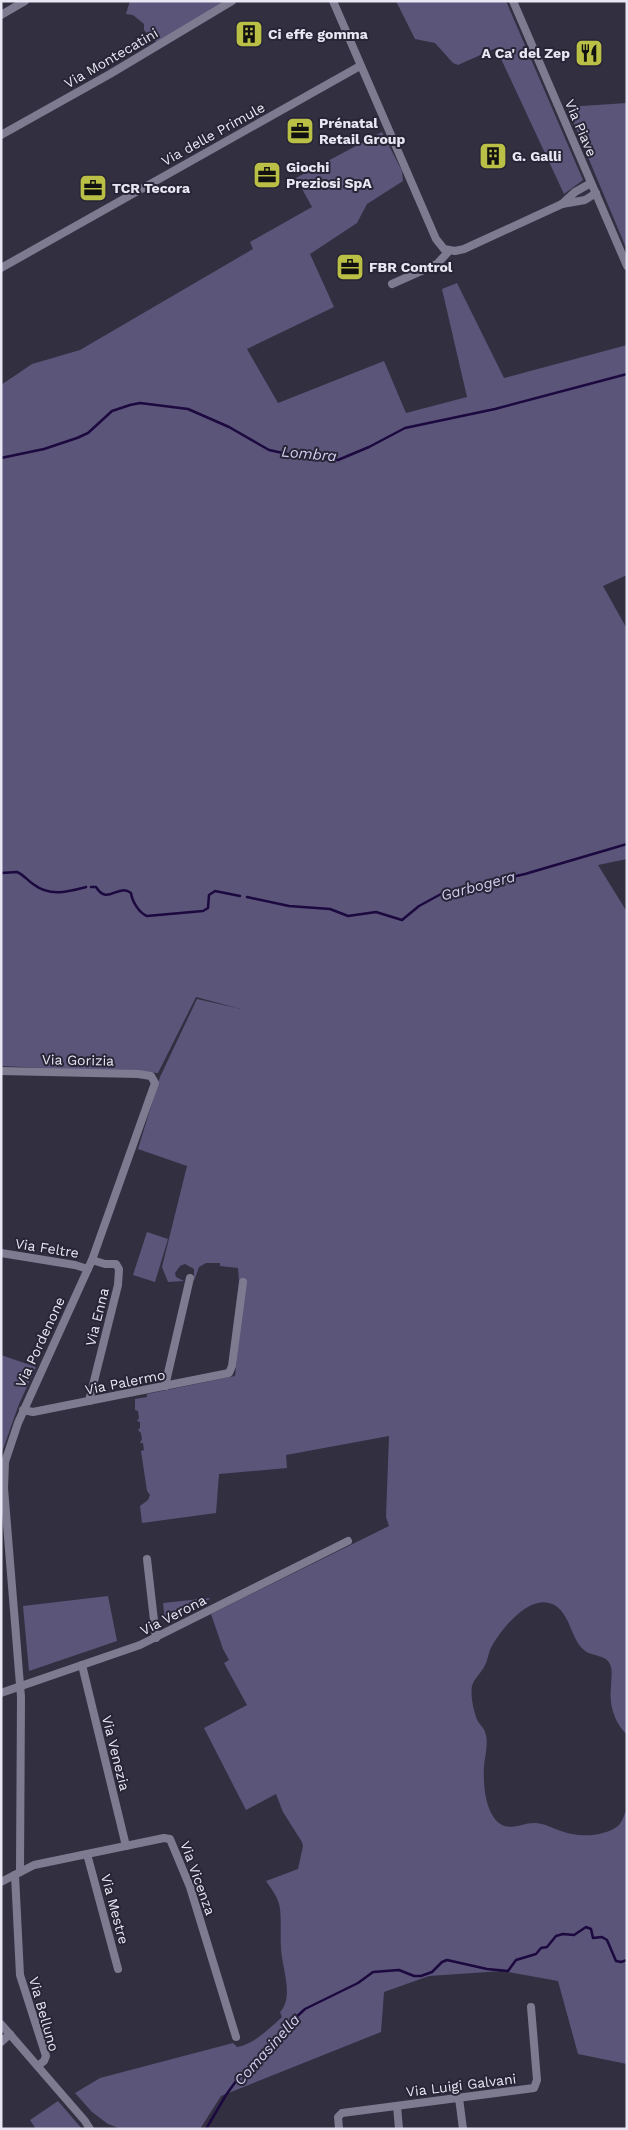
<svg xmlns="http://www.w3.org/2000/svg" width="628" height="2130" viewBox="0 0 628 2130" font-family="'Work Sans',sans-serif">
  <rect width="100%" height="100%" fill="#322f41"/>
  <g fill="#5b557a">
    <polygon points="130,1 227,1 156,42 144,30 144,24 133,15 126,14"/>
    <polygon points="396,1 506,1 583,180 564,194 496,48 458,65 453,63 435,43 415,39"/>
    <polygon points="627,103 627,250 567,107"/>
    <path d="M382,132l20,39 1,10 -36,23 -10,19 -47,31 24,53 -87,42 31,54 106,-42 22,52 61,-16 -25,-108 15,-6 47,95 123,-33v230l-24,11 24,43v230l-29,6 29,47v823c-13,-13 -18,-30 -16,-48 0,-8 2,-16 -1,-23 -5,-10 -18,-7 -26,-14 -13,-11 -13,-33 -28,-44 -24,-16 -54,22 -64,40 -4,6 -4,15 -8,21 -4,7 -10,12 -12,19 -2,8 2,30 7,37 2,3 5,5 6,9 4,10 0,23 -1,34 -1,17 1,46 15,57 11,9 24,-1 37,0 12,1 23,9 36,11 14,3 36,1 47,-9 4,-5 6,-12 8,-17v256l-49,-10 -20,-73 -56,-10 -73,5 -45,16 -3,40 -160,64 -21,33h-79l-13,-5 -16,-12 -17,-19 25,-15 133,-35 4,4c17,-3 32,-18 45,-30l-2,-5c15,-16 1,-46 1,-65 -1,-11 1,-33 -2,-43 -2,-8 -8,-16 -13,-23l32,-12 5,-23 -1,-4 -19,-30 -7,-18 -30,16 -42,-82 43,-23 -23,-42 5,-3 -6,-11 -12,-35 178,-88 -3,-9 3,-81 -103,19 1,13 -68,6 -3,39 -74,10 -2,-17 8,-6 2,-5 -3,-4 -6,-40 3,-1 -1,-7h-3l2,-4 -1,-6 -3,-3 2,-2v-6l-3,-1 2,-3 -1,-7 -3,-1v-11l12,-2v-3l88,-18 10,-92 -2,-5 -4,2 -1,-13 -18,-2v-3h-14l-7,4 -5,14v-12l-9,-5 -5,2 -5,7 1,4 8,4 -16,1 -6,-15 25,-101 -49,-17 22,-72 37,-78 44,10 -45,-12 -38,76 -157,-7v-681l31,-21 48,-14 173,-101 -3,-7 62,-35 -16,-29z"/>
    <polygon points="147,1232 168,1239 155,1282 133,1275"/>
    <polygon points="1,1355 36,1367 19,1404 2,1452"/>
    <polygon points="108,1596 117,1641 29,1671 23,1606"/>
    <polygon points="209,1598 210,1599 165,1621 163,1603"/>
    <polygon points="58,2101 82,2129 36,2129 30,2120"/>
  </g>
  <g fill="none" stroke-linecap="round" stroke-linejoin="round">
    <g stroke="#1c093f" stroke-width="2.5">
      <polyline points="1,458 44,449 77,438 88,433 112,411 130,405 140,403 188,409 229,427 269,450 306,458 338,460 369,447 405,428 495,409 627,374"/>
      <path d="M1,873l16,-1c7,3 10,8 16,12 17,13 34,8 53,3"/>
      <path d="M91,887h5c12,19 21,-4 35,6 1,8 8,20 16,23l56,-5 5,-3 1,-13 6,-4 25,5"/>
      <polyline points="247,897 289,906 330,909 348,916 376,912 402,920 419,906 441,894 525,874 627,844"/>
      <polyline points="206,2129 226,2095 239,2077 270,2050 292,2021 305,2009 358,1983 373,1972 399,1970 414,1976 421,1976 432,1972 442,1962 447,1960 487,1969 508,1971 516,1960 536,1954 541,1948 547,1947 556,1936 563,1934 574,1935 586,1927 591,1929 593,1938 602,1937 607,1940 616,1961 621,1962 627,1960"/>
    </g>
    <g stroke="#7e7b91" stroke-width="8">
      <polyline points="333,1 436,239 444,249 455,251 464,249 562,204 575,192 591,183"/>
      <polyline points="513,1 627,266"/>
      <polyline points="1,15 25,1"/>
      <polyline points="1,135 110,74 232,1"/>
      <polyline points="562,204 585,200 596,193"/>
      <polyline points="1,268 360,66"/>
      <polyline points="392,284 437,264 449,251"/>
      <polyline points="1,1071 138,1074 151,1076 155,1083 92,1260 18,1423 5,1462 4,1488 21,1697 20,1872"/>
      <polyline points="1,1253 75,1265 88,1269"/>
      <polyline points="165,1386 190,1278"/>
      <polyline points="89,1401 118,1285 119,1269 116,1264 105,1264 92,1260"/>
      <polyline points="23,1410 33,1412 229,1373 232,1366 243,1282"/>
      <polyline points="147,1559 156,1638"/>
      <polyline points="82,1665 126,1846"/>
      <polyline points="1,1693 140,1645 348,1541"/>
      <polyline points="87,1854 118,1969"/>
      <polyline points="15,1875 20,1975 46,2056 44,2061 38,2066"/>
      <polyline points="1,1882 34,1865 164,1838 170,1839 190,1887 236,2037"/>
      <polyline points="1,2024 85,2121 90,2129"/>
      <polyline points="1,2042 10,2034"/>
      <polyline points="459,2098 463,2129"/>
      <polyline points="397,2106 399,2129"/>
      <polyline points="339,2129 338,2117 342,2113 534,2088 537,2080 531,2007"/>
    </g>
  </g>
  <defs>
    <symbol id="building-square" viewBox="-11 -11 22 22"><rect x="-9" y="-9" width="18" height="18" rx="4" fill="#bac045" stroke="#282537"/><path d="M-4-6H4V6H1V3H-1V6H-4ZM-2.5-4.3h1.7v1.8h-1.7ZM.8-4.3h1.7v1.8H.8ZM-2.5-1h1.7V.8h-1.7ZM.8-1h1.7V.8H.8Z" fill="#111"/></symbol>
    <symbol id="restaurant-square" viewBox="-11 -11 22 22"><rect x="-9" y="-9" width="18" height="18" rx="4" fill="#bac045" stroke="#282537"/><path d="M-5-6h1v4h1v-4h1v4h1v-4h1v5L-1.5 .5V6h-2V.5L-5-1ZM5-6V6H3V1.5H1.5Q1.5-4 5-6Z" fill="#111"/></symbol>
    <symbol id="office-square" viewBox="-11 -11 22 22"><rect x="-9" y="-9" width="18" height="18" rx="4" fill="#bac045" stroke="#282537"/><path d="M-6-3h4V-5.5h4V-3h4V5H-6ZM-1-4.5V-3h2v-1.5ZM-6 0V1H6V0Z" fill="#111"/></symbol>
  </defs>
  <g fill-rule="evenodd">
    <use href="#building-square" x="233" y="18" width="32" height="32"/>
    <use href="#restaurant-square" x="573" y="37" width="32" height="32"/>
    <use href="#office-square" x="284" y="115" width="32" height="32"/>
    <use href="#building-square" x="477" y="140" width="32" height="32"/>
    <use href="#office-square" x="251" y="159" width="32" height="32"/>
    <use href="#office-square" x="77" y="172" width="32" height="32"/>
    <use href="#office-square" x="334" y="251" width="32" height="32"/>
  </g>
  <g text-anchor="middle" stroke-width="4" stroke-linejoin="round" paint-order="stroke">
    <g font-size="14" font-weight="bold" fill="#e8e7f3" stroke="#282537" text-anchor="start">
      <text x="268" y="39">Ci effe gomma</text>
      <text x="570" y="58" text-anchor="end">A Ca' del Zep</text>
      <text x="319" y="128">Prénatal<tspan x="319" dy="16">Retail Group</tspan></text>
      <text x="512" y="161">G. Galli</text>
      <text x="286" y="172">Giochi<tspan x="286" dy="16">Preziosi SpA</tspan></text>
      <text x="112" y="193">TCR Tecora</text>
      <text x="369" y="272">FBR Control</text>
    </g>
    <g font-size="14" fill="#e8e7f3" stroke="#282537">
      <text transform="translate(111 58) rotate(-30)" y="5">Via Montecatini</text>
      <text transform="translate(581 128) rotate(67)" y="5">Via Piave</text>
      <text transform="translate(213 134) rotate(-29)" y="5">Via delle Primule</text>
      <text transform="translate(78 1060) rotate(1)" y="5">Via Gorizia</text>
      <text transform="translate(47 1248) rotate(9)" y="5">Via Feltre</text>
      <text transform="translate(97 1317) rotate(-76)" y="5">Via Enna</text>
      <text transform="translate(40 1342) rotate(-65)" y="5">Via Pordenone</text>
      <text transform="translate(125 1382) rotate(-11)" y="5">Via Palermo</text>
      <text transform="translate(173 1615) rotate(-27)" y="5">Via Verona</text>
      <text transform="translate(116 1753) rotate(76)" y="5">Via Venezia</text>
      <text transform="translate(198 1878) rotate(70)" y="5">Via Vicenza</text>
      <text transform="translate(115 1909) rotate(75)" y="5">Via Mestre</text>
      <text transform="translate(44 2014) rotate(74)" y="5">Via Belluno</text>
      <text transform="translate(461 2085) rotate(-7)" y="5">Via Luigi Galvani</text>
    </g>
    <g font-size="15" font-style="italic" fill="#d1ccf0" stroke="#282537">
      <text transform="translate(309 454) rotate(5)" y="5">Lombra</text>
      <text transform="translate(478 886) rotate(-15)" y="5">Garbogera</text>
      <text transform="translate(267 2050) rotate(-48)" y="5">Comasinella</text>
    </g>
  </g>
  <rect width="628" height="2130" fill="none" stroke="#e8e7f3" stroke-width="5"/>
</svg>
